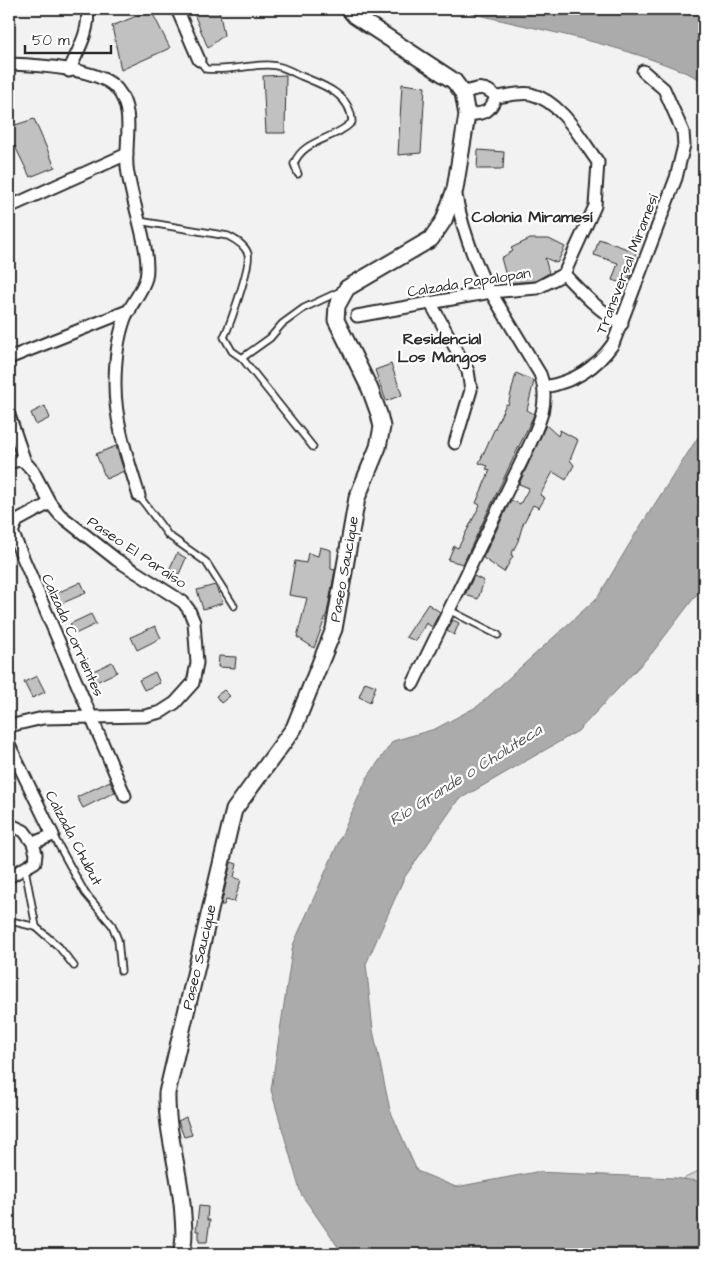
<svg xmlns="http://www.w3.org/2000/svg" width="713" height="1263" viewBox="0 0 713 1263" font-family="'Architects Daughter',sans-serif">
  <rect width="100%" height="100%" fill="#f2f2f2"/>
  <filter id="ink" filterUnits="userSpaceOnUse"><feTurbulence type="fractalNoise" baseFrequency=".02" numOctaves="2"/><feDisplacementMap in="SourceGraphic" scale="10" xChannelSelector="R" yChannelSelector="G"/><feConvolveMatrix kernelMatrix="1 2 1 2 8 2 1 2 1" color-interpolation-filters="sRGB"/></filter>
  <g filter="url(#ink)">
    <polygon fill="#d5d5d5" stroke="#808080" points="704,1168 704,1200 652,1196"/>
    <g fill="#ababab" stroke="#787878">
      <path d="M455,9h249v72c-78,-38 -165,-50 -249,-72z"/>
      <polygon points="704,428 704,588 697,594 652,653 578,731 458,800 404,878 366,964 373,1030 390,1110 417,1171 456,1187 536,1172 675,1178 704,1182 704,1254 343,1254 301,1194 271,1090 293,945 367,778 393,741 435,729 478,706 598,597 636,533"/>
    </g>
    <g fill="#c1c1c1" stroke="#2b2b2b">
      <polygon points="192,9 219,9 224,35 208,48"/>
      <polygon points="151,10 170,48 121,70 112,26"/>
      <polygon points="286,75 285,133 266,133 263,76"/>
      <polygon points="402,84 425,87 421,153 398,155"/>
      <polygon points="34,119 55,167 30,177 9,134 9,127"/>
      <polygon points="478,150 504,152 503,169 477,169"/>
      <polygon points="530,239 549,239 565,247 557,263 545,258 549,273 535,281 508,283 501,258 513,251 511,248"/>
      <polygon points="599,239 636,252 627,285 612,280 618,263 594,255"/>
      <polygon points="391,364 402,395 386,401 375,370"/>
      <polygon points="516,373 534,381 527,410 534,414 533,417 463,564 448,560 454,546 458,548 480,505 476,503 490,470 486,469 488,466 479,463 506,404 508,405"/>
      <polygon points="45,406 50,418 36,425 31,413"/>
      <polygon points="546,425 558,436 560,430 578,440 570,460 574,465 566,480 553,472 540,495 545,498 539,508 533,505 523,524 518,541 511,555 513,556 504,572 483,558 511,500 520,504 529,488 519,484"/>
      <polygon points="116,446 124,471 106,479 96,454"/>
      <polygon points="320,547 331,550 331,569 335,570 327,613 314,648 297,637 307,598 289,595 295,561 306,563 308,553 318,556"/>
      <polygon points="177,553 186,558 179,574 169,570"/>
      <polygon points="474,576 484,581 478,599 465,595"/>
      <polygon points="81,582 86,593 58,605 53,595"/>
      <polygon points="215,585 223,603 203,609 197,590"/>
      <polygon points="428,604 440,612 432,627 426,623 416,641 406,637"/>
      <polygon points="91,614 96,624 75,634 70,624"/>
      <polygon points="453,620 459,623 454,635 447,631"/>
      <polygon points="155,626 161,638 137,650 131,637"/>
      <polygon points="219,656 236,657 235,668 218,667"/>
      <polygon points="112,662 117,672 92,684 87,674"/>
      <polygon points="155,672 160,683 144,690 139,680"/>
      <polygon points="37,676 45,692 32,698 24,682"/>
      <polygon points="365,682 376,686 370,702 359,697"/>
      <polygon points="224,690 230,696 221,703 216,696"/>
      <polygon points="110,781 115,792 83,808 77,797"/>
      <polygon points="231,862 237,864 234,877 241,880 234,902 226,900 224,905 221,905"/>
      <polygon points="186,1117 192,1135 184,1137 178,1121"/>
      <polygon points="199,1206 208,1207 207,1220 210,1220 207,1242 199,1242 199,1231 196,1231"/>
    </g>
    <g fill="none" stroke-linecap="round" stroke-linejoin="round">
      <defs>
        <g id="lane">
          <path d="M199,60l7,9c21,2 42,-4 62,-4 13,0 22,6 33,11 22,9 50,18 51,46 -17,18 -49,17 -58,42l4,10"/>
          <path d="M139,221l89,15c8,4 17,9 20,18 3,11 -18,71 -24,83l8,14 10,7"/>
          <polyline points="313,447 242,358 270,338 282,324 304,308 341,291"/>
          <polyline points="139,496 168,535 206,562 234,606"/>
          <polyline points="449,610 498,635"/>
          <polyline points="53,835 85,893 112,925 118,940 121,971"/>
          <polyline points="25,869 36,927 59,947 74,966"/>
          <polyline points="9,923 15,922 36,927"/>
        </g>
        <g id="street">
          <polyline points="177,9 199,60"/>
          <path d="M9,64c27,1 91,4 108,25 18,22 8,52 10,77 2,29 25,85 19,112 -4,14 -15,26 -21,40 -7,19 -10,46 -10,67 0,38 13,74 24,111"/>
          <path d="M69,71c8,-19 22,-41 18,-62"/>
          <path d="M463,93c14,-5 23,-8 33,4"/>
          <polyline points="9,207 127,154"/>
          <path d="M564,274c18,19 34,36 58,50"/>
          <polyline points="430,302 468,371 471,390 455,443"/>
          <path d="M357,316l134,-24 46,-4 27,-14 31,-68 3,-44c-18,-24 -36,-60 -67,-68 -10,-2 -25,2 -35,3 -7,17 -12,16 -29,18"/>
          <polyline points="9,358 130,310"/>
          <path d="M545,387c30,-6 50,-18 68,-43l63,-166 8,-33 -1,-13 -19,-43 -21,-18"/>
          <polyline points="9,415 25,462 33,471 50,503 60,515 117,560 183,602 189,610 194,622 197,663 193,683 175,703 161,712 145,716 43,718 9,726"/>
          <polyline points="9,463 19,460 25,462"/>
          <polyline points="50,503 17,521 12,532 125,796"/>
          <path d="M413,684l116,-238c11,-24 21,-45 11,-72l-56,-93c-13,-29 -24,-59 -29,-91"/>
          <polyline points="9,745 53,835 33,843 36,854 35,862 9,877"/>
          <polyline points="9,824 24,831 33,843"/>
        </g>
        <path id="secondary" d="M181,1254c4,-12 3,-25 2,-38 -2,-42 -17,-82 -16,-123l63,-267 4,-16 60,-82 40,-99 23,-131 21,-51 4,-20 -3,-13 -9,-25 -34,-69 1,-14 10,-18 84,-49 13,-19 11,-31 12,-74 -4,-22 -9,-12 -99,-65 -6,-7"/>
      </defs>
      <use href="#lane" stroke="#2b2b2b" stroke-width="9"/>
      <use href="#street" stroke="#2b2b2b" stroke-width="15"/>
      <use href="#secondary" stroke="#2b2b2b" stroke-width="19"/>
      <use href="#lane" stroke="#fff" stroke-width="5.5"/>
      <use href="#street" stroke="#fff" stroke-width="11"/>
      <use href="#secondary" stroke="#fff" stroke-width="15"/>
    </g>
  </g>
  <g text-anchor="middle" stroke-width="4.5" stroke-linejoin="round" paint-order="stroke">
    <g font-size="15" fill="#2b2b2b" stroke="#fff">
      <text transform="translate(627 264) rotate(-69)" y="5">Transversal Miramesí</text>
      <text transform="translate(469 282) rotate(-9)" y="5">Calzada Papalopan</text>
      <text transform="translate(137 552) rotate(34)" y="5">Paseo El Paraíso</text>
      <text transform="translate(344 569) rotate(-80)" y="5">Paseo Saucique</text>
      <text transform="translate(73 635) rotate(66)" y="5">Calzada Corrientes</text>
      <text transform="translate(74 838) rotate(62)" y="5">Calzada Chubut</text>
      <text transform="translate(199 957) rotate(-77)" y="5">Paseo Saucique</text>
    </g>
    <g font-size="16" font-weight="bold" fill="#2b2b2b" stroke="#fff">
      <text x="532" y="222">Colonia Miramesí</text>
      <text x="442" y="344">Residencial<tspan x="442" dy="18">Los Mangos</tspan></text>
    </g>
    <g font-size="16" font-style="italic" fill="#585858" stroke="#fff">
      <text transform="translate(465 774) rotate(-32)" y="6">Río Grande o Choluteca</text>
    </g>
  </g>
  <rect width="713" height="1263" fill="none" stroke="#fff" stroke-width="30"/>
  <rect x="15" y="15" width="683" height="1233" fill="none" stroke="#2b2b2b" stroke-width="2" filter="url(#ink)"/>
  <path d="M25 45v8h86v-8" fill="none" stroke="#2b2b2b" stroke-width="2.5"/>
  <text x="32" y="45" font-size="15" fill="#2b2b2b" stroke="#ffffff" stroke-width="4" paint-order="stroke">50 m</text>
</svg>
